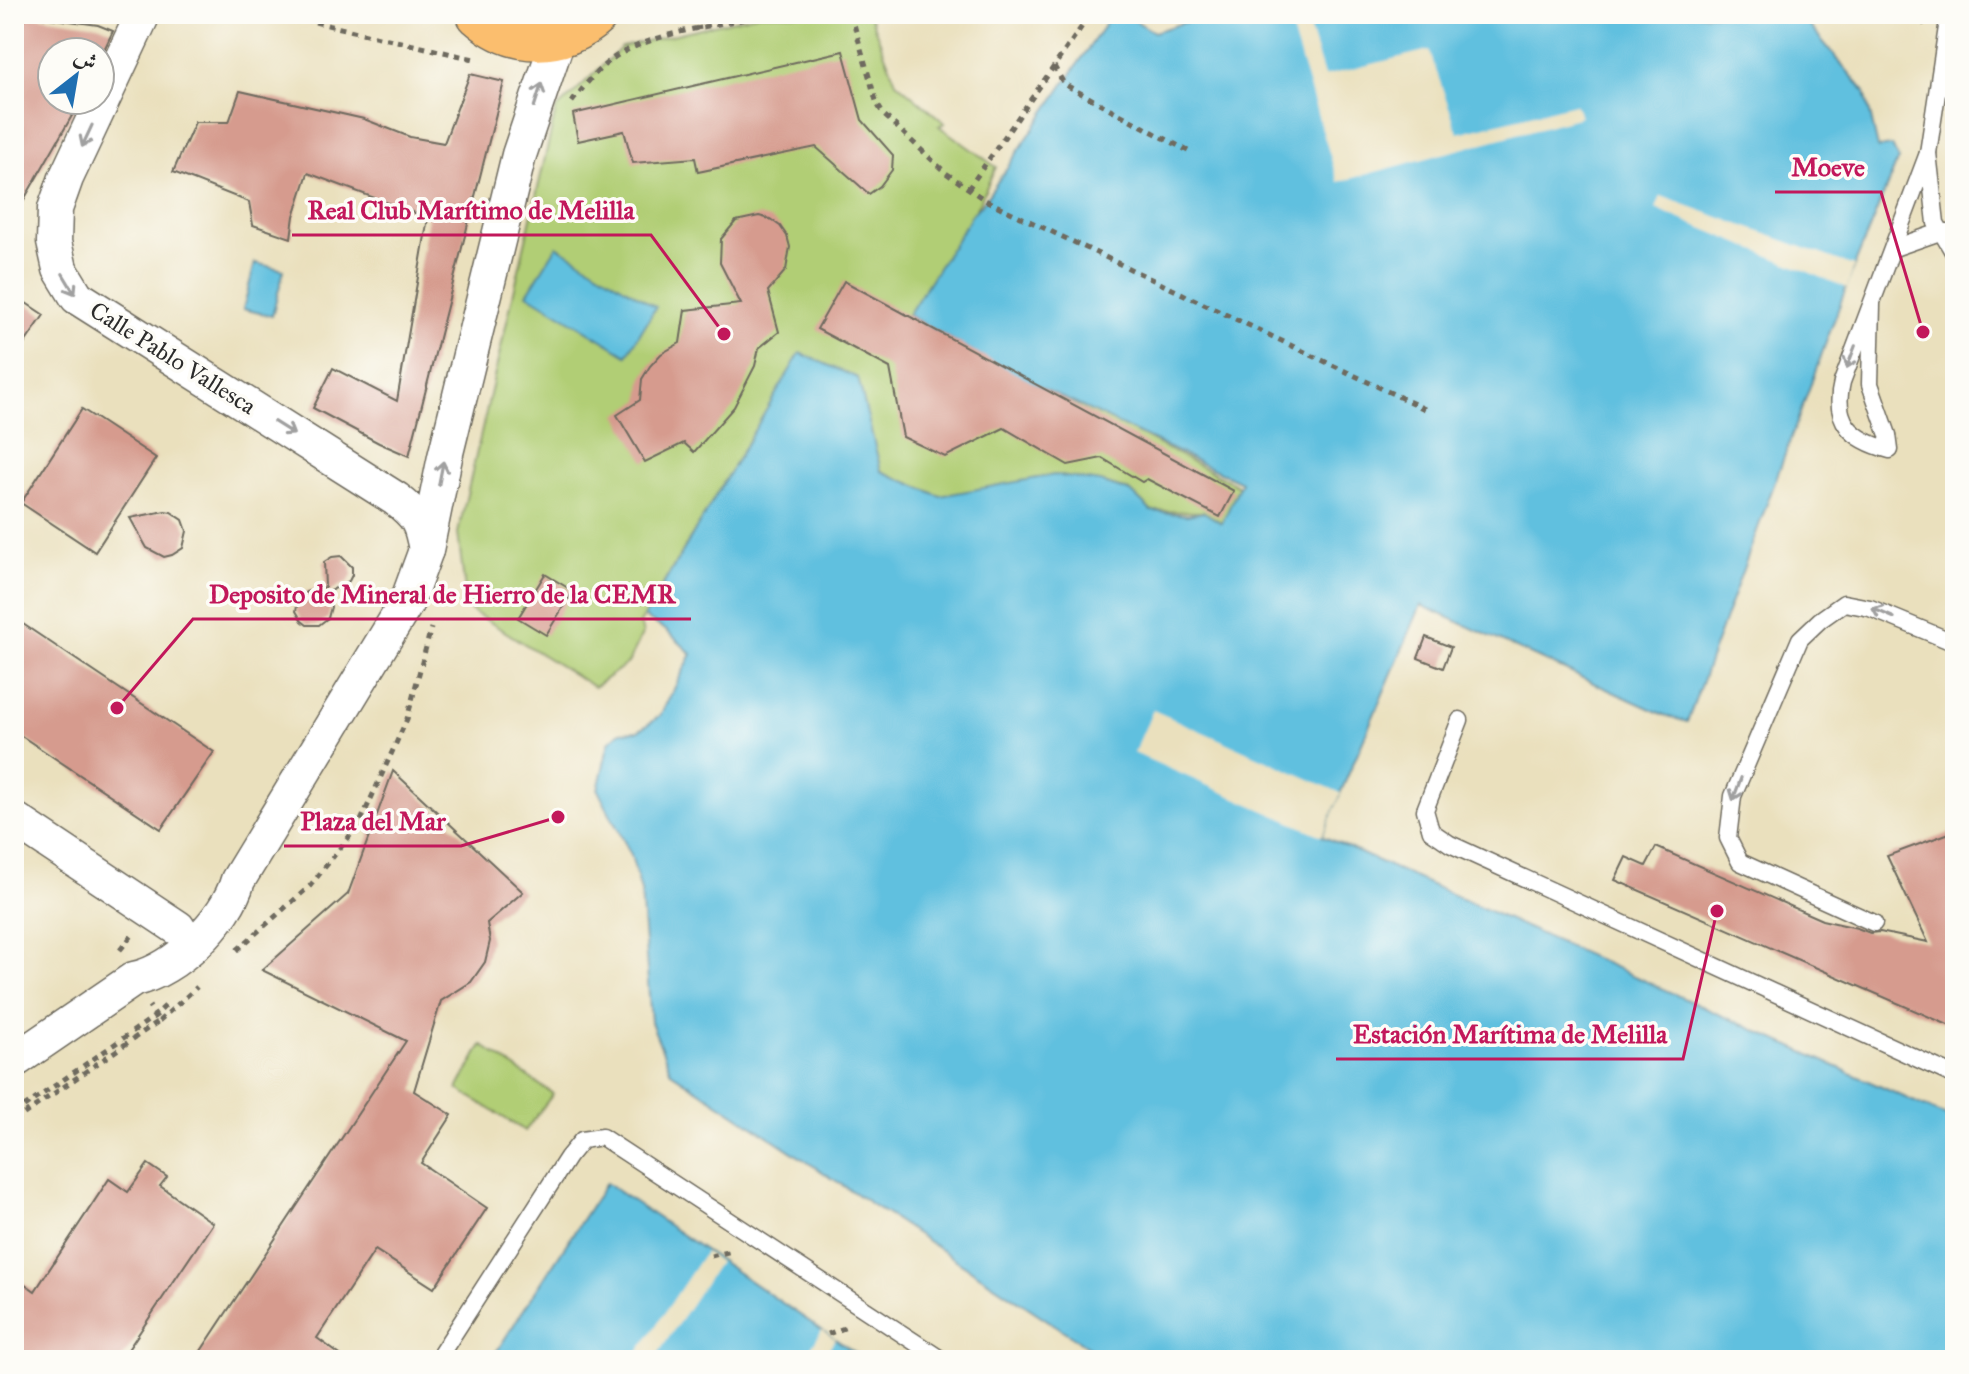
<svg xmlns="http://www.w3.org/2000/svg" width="1969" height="1374" viewBox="0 0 1969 1374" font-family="'IM FELL Great Primer',Amiri,serif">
  <rect width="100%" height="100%" fill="#fdfcf7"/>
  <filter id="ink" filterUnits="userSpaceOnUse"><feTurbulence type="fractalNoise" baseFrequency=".0125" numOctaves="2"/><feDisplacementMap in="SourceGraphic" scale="16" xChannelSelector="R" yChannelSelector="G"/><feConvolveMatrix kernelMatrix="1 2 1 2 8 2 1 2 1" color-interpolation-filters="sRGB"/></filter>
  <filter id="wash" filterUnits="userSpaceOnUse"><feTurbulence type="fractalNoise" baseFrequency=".006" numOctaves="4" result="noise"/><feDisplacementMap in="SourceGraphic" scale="32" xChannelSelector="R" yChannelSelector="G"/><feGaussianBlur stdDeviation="1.8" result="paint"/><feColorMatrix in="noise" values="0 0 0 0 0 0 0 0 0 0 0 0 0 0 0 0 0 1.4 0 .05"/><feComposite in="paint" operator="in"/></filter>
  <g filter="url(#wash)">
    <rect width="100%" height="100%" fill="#eae0bd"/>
    <g fill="#b1ce75" stroke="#6e7c50" stroke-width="2">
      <polygon points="759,14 869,14 896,82 945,123 939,126 996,167 976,209 909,315 1239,486 1223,523 1204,512 1151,511 1130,491 1100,482 940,496 881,471 858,379 800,354 640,623 643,633 628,663 594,687 467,608 458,533 556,110 622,47"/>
      <polygon points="482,1045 553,1094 525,1131 458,1089"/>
    </g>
    <g fill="#60c0df" stroke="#467685" stroke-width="2">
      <polygon points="1112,14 1124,14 1154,32 1211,14 1800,14 1865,92 1878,148 1892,146 1898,159 1854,266 1687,722 1664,715 1421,605 1322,836 1955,1120 1955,1360 1108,1360 671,1072 651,1022 641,891 631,855 598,790 609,742 620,732 638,731 660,716 692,654 667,631 644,617 800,353 858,378 881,471 940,496 1054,475 1100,482 1131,492 1151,511 1187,515 1204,512 1222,523 1241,482 1019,377 908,315 973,213 985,200"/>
      <polygon points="557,246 656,307 627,355 527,294"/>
      <polygon points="255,263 284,270 272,316 243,309"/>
      <polygon points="606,1183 866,1360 491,1360"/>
    </g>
    <g fill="#eae0bd">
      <polygon points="1287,14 1305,14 1324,76 1429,50 1458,133 1575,104 1581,117 1338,182"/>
      <polygon points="1661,196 1854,266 1847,288 1656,209"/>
      <polygon points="1153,710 1341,793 1322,836 1134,753"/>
      <polygon points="705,1252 719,1262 654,1360 633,1360"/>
      <polygon points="822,1330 835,1339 821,1360 803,1360"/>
    </g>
    <g id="blocks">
      <g fill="#d69b8e">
        <polygon points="28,15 98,25 113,31 103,52 52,52 52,100 81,100 14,217 14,36"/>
        <polygon points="843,51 862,120 893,155 892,170 880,186 869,194 816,147 698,172 695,158 633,163 624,131 578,141 573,114"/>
        <polygon points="470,74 504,82 409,456 379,443 313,408 333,368 397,401 428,218 308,173 294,216 291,238 253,225 249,202 173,172 195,122 229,122 240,91 364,119 410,137 444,143"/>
        <polygon points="759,216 770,219 780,226 787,236 790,247 786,270 768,291 779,332 759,348 755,366 734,407 694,452 684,443 645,462 617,415 640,400 642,379 650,366 661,354 680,343 685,310 741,304 720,263 721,239 736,221"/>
        <polygon points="844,281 1234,491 1220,517 1147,479 1142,482 1102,458 1068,465 1004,428 945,457 903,437 890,368 817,329"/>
        <polygon points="14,295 44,315 14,359"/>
        <polygon points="82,409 156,458 95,552 21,503"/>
        <polygon points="165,511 171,512 183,520 187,531 183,548 172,555 164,557 147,548 130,518"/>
        <polygon points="341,556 352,567 352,575 349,581 328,592 331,607 328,618 319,625 307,625 302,621 296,611 298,600 306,592 325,587 324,562 332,557"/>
        <polygon points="545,574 573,591 546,635 518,618"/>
        <polygon points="14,618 214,752 161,829 14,731"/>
        <polygon points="1426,637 1451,647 1443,668 1418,658"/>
        <polygon points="393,771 523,892 487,923 490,941 485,962 471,982 441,1001 414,1091 452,1115 421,1163 487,1208 434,1288 375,1250 317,1338 347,1360 195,1360 406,1041 262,970 348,894"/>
        <polygon points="1955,831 1955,1028 1615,880 1626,857 1646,866 1656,847 1822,920 1857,928 1870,933 1880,932 1928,942 1887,856"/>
        <polygon points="148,1164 167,1177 160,1186 213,1223 121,1360 14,1360 14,1276 35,1291 109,1179 128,1192"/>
      </g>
    </g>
  </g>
  <g filter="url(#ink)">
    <use href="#blocks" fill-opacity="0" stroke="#6e6a5e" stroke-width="2"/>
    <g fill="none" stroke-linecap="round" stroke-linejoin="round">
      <defs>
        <g id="lane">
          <polyline points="1949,14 1928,153 1936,223 1955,255"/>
          <polyline points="1894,248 1940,232 1955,232"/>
          <path d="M1872,304l-2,80 18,51 2,15c-38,-10 -58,-28 -48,-68l86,-229"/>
          <polyline points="1460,720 1425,810 1431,831 1450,844 1955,1076"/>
          <polyline points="1874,923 1740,862 1728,838 1733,796 1800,639 1820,620 1844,603 1870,608 1955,643"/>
          <polyline points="437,1360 568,1157 582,1140 602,1137 942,1360"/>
        </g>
        <g id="street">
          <path d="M143,14l-77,164 -11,31 -1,33 6,27 17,28 319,202c22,17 25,23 30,51"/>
          <polyline points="14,819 178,928"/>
          <path d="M14,1061l120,-82c41,-8 93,-59 104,-99l169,-278 19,-52 19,-93 74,-302 40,-119"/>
        </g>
        <path id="primary" d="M479,14c35,31 82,32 117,0"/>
      </defs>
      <use href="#lane" stroke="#6e6a5e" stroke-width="19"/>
      <use href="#street" stroke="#6e6a5e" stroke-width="37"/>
      <use href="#primary" stroke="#6e6a5e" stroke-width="47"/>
      <g stroke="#6e6a5e" stroke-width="5" stroke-dasharray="6 6" stroke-linecap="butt">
        <polyline points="280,14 478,60"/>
        <polyline points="697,14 699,30"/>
        <polyline points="851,14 877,104 884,115 946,173 985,200 1429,411"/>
        <polyline points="1918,14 1925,25"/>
        <polyline points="1054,66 1064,84 1188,151"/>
        <path d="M572,102c14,-18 28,-37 48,-48 43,-24 105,-30 153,-40"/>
        <polyline points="968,189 1085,22"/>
        <polyline points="120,950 134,933"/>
        <polyline points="237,950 310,886 360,823 407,719 431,628"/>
        <polyline points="159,1021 197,987"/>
        <polyline points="14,1114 155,1016 169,1002"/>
        <polyline points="14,1121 159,1021 149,1006"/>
        <polyline points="711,1256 732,1251"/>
        <polyline points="828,1334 847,1327"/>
      </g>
      <use href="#lane" stroke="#fff" stroke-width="16"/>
      <use href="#street" stroke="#fff" stroke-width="34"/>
      <use href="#primary" stroke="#fbbe6e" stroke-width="44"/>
    </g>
    <defs><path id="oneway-shaft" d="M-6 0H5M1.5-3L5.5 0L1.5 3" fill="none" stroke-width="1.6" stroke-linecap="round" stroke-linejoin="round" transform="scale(2)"/></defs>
    <g stroke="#a0a0a0">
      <use href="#oneway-shaft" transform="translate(538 95) rotate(-72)"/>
      <use href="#oneway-shaft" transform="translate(87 136) rotate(115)"/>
      <use href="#oneway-shaft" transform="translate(69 284) rotate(59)"/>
      <use href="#oneway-shaft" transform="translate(1851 357) rotate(111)"/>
      <use href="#oneway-shaft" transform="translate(284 428) rotate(32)"/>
      <use href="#oneway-shaft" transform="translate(441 473) rotate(-79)"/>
      <use href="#oneway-shaft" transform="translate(1883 613) rotate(-157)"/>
      <use href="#oneway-shaft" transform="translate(1737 789) rotate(110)"/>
    </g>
  </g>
  <g text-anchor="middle" stroke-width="7" stroke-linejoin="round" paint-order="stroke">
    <g font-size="24" fill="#2b2b2b" stroke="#fdfcf7">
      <text transform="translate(173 358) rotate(32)" y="8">Calle Pablo Vallesca</text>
    </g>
  </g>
  <path fill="none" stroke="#c2185b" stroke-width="3" d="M1923 332L1881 192H1775M724 334L651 235H292M117 708L193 619H691M558 817L461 846H284M1717 911L1683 1059H1336"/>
  <g fill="#c2185b" stroke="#fdfcf7" stroke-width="3">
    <circle cx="1923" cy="332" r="8"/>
    <circle cx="724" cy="334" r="8"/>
    <circle cx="117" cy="708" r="8"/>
    <circle cx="558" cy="817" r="8"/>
    <circle cx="1717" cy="911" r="8"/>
  </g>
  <g font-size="26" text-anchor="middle" font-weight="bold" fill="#c2185b" stroke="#fdfcf7" stroke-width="7" stroke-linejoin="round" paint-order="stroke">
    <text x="1828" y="176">Moeve</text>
    <text x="471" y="219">Real Club Marítimo de Melilla</text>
    <text x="442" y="603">Deposito de Mineral de Hierro de la CEMR</text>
    <text x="373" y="830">Plaza del Mar</text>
    <text x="1510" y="1043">Estación Marítima de Melilla</text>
  </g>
  <rect width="1969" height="1374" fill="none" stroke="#fdfcf7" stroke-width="48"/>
  <g transform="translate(76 76) rotate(31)"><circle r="38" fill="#fdfcf7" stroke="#a9a8a5" stroke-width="2"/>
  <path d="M0-6L14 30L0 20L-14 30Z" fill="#1f6fb2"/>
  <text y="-12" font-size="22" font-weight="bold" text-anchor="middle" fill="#2b2b2b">ش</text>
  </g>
</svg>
